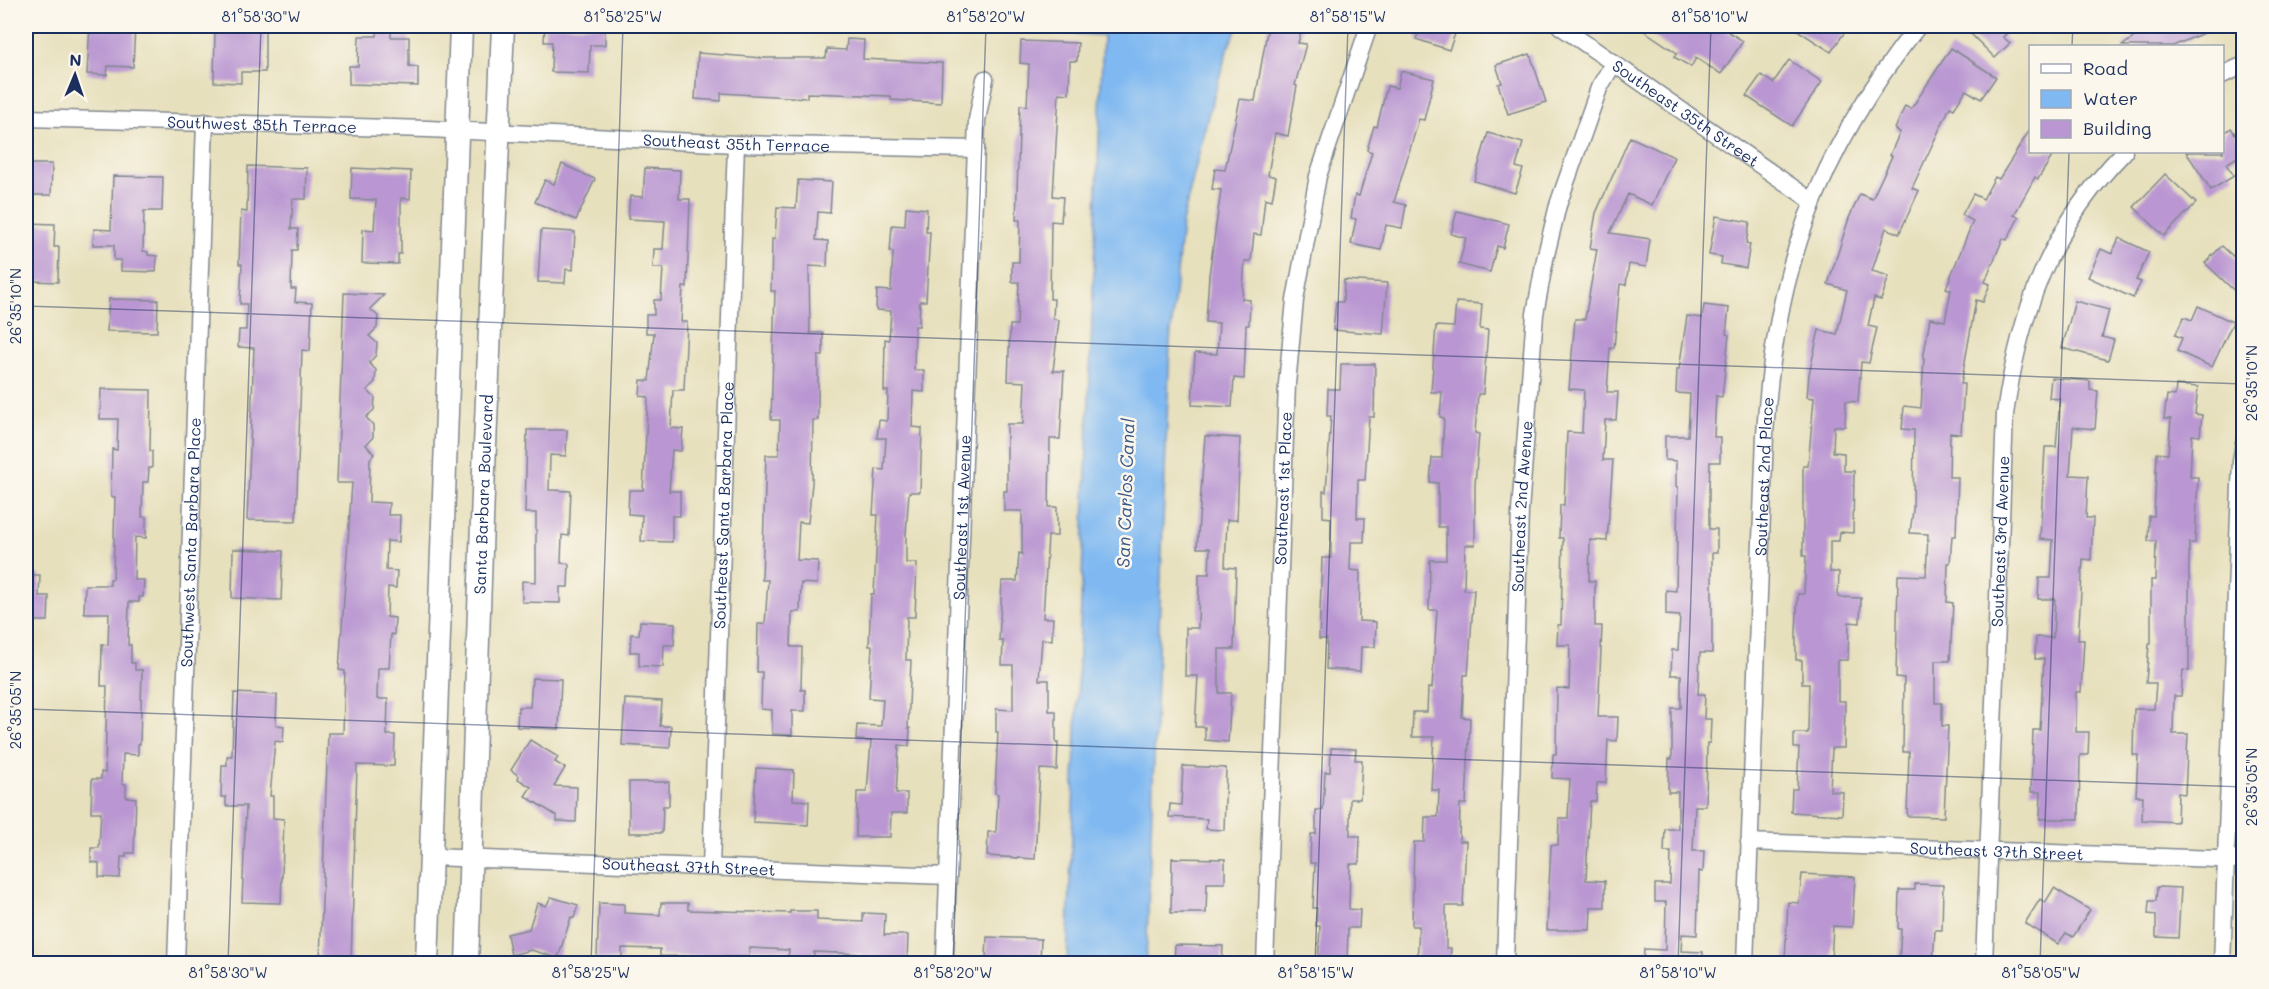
<svg xmlns="http://www.w3.org/2000/svg" width="2269" height="989" viewBox="0 0 2269 989" font-family="Mali,sans-serif">
  <rect width="100%" height="100%" fill="#fbf7ec"/>
  <filter id="ink" filterUnits="userSpaceOnUse"><feTurbulence type="fractalNoise" baseFrequency=".0167" numOctaves="2"/><feDisplacementMap in="SourceGraphic" scale="12" xChannelSelector="R" yChannelSelector="G"/><feConvolveMatrix kernelMatrix="1 2 1 2 8 2 1 2 1" color-interpolation-filters="sRGB"/></filter>
  <filter id="wash" filterUnits="userSpaceOnUse"><feTurbulence type="fractalNoise" baseFrequency=".008" numOctaves="4" result="noise"/><feDisplacementMap in="SourceGraphic" scale="24" xChannelSelector="R" yChannelSelector="G"/><feGaussianBlur stdDeviation="1.35" result="paint"/><feColorMatrix in="noise" values="0 0 0 0 0 0 0 0 0 0 0 0 0 0 0 0 0 1.4 0 .05"/><feComposite in="paint" operator="in"/></filter>
  <g filter="url(#wash)">
    <rect width="100%" height="100%" fill="#e7e0bd"/>
    <polygon fill="#80b9f1" stroke="#4e74a8" stroke-width="1.5" points="882,26 1238,26 1227,51 1208,116 1182,223 1170,343 1146,963 1067,963 1103,35"/>
    <g id="blocks">
      <g fill="#ba97d2">
        <polygon points="90,26 135,26 133,67 108,66 107,75 87,74"/>
        <polygon points="377,26 391,26 391,37 409,37 409,66 418,67 418,86 349,84 349,66 358,66 359,36 377,36"/>
        <polygon points="545,26 605,26 605,45 590,45 589,73 551,72 552,42 544,42"/>
        <polygon points="1268,26 1303,26 1298,43 1306,44 1295,85 1297,86 1288,136 1275,133 1268,175 1276,177 1272,200 1265,198 1261,235 1254,234 1251,261 1245,261 1242,299 1250,300 1249,325 1246,325 1244,379 1234,378 1232,407 1192,405 1195,353 1217,354 1219,323 1206,322 1209,275 1221,190 1212,189 1215,169 1225,170 1240,99 1255,101"/>
        <polygon points="1421,26 1458,26 1449,50 1416,39"/>
        <polygon points="1637,26 1719,26 1743,41 1721,74 1696,58 1691,67 1674,57 1677,53"/>
        <polygon points="1791,26 1849,26 1831,52"/>
        <polygon points="1963,26 2014,26 2003,37 2010,43 1995,58"/>
        <polygon points="2150,26 2220,26 2173,46 2122,46"/>
        <polygon points="215,29 265,30 265,72 241,72 241,83 214,82"/>
        <polygon points="847,39 864,40 863,59 942,63 941,103 891,100 891,96 807,93 807,98 721,93 721,101 695,99 698,53 763,58 826,58 827,49 846,50"/>
        <polygon points="1021,41 1078,43 1077,61 1070,61 1069,94 1059,93 1053,196 1063,197 1061,222 1051,221 1050,299 1054,299 1053,319 1059,320 1053,371 1064,371 1060,439 1050,439 1049,507 1057,507 1057,536 1048,536 1043,618 1053,618 1052,640 1042,639 1039,680 1049,680 1049,711 1056,711 1056,743 1058,743 1057,770 1040,769 1035,859 987,856 988,832 996,832 998,794 995,793 998,732 996,732 996,709 1013,710 1013,665 1002,665 1003,641 999,641 1002,581 1017,581 1019,553 1022,554 1022,511 1004,511 1004,491 1007,491 1007,424 1023,424 1025,382 1008,381 1010,325 1017,325 1019,282 1012,282 1012,262 1019,262 1020,220 1016,220 1020,105 1027,106 1029,64 1020,63"/>
        <polygon points="1951,48 1996,77 1981,99 1966,90 1954,109 1950,107 1912,188 1919,191 1899,234 1886,228 1872,271 1889,276 1881,300 1874,298 1868,326 1877,328 1869,363 1861,362 1858,402 1846,401 1845,426 1834,426 1833,452 1844,453 1844,471 1854,471 1853,533 1840,532 1839,541 1830,541 1830,572 1839,572 1838,597 1861,598 1860,623 1849,622 1848,660 1838,660 1838,701 1845,701 1844,748 1832,748 1830,791 1843,792 1842,815 1791,812 1792,789 1797,789 1799,748 1794,748 1794,733 1808,733 1809,684 1802,684 1802,660 1796,660 1796,631 1798,594 1804,594 1806,556 1803,556 1803,466 1808,466 1814,398 1807,397 1809,374 1819,330 1837,334 1847,290 1828,284 1849,218 1860,194 1872,199 1892,156 1890,155 1900,132 1895,129 1905,106 1911,109"/>
        <polygon points="1530,54 1546,102 1508,114 1498,84 1502,83 1496,65"/>
        <polygon points="1789,60 1822,82 1792,126 1746,96 1761,75 1773,83"/>
        <polygon points="1401,71 1434,79 1424,120 1419,119 1394,202 1406,205 1402,228 1386,225 1381,250 1351,244 1356,219 1351,218 1355,195 1359,196 1372,152 1367,150 1374,126 1377,127 1387,86 1397,88"/>
        <polygon points="2031,128 2031,152 2055,152 2038,179 2035,177 2014,215 2019,217 2007,240 2003,238 1985,282 1990,284 1983,302 1976,300 1961,384 1964,384 1961,434 1950,433 1949,477 1958,477 1956,536 1952,536 1950,563 1948,563 1947,602 1953,603 1950,661 1935,661 1935,703 1942,703 1942,726 1948,726 1944,817 1907,816 1909,752 1903,752 1904,678 1896,677 1898,575 1926,576 1928,534 1910,533 1913,510 1914,430 1902,429 1904,406 1921,408 1924,359 1923,359 1930,318 1945,321 1951,290 1946,288 1973,221 1962,215 1973,194 1983,199 1995,177 1999,179"/>
        <polygon points="2231,128 2244,147 2244,153 2226,164 2234,176 2211,190 2186,152 2223,152 2223,134"/>
        <polygon points="1488,133 1523,143 1516,167 1523,169 1515,193 1474,181"/>
        <polygon points="1630,137 1674,157 1652,205 1628,194 1610,233 1650,239 1646,267 1629,264 1626,285 1620,284 1614,348 1610,348 1607,392 1618,392 1616,420 1605,420 1603,460 1613,460 1607,541 1590,540 1589,581 1595,581 1595,626 1602,626 1598,717 1618,717 1617,741 1608,740 1606,783 1597,783 1596,801 1590,801 1586,880 1605,881 1605,907 1591,907 1590,930 1547,930 1551,845 1558,845 1559,818 1568,818 1570,779 1552,778 1553,754 1556,754 1557,688 1569,689 1570,645 1557,645 1558,625 1561,625 1563,538 1559,538 1560,505 1564,505 1567,432 1582,433 1584,390 1569,389 1575,319 1585,319 1597,249 1590,248 1596,213"/>
        <polygon points="26,164 52,164 51,195 26,195"/>
        <polygon points="562,164 595,179 576,220 535,202 545,180 554,184"/>
        <polygon points="248,166 307,168 306,199 293,199 291,229 298,229 297,250 292,250 291,289 296,289 295,302 312,303 310,351 302,350 296,521 247,520 254,348 238,347 239,330 246,330 247,304 240,304 242,264 239,264 241,211 247,212"/>
        <polygon points="352,168 411,171 410,199 401,198 401,254 398,254 398,264 362,263 363,229 374,230 376,200 351,199"/>
        <polygon points="645,168 680,170 679,199 690,199 687,287 683,287 681,322 687,322 684,390 673,390 671,428 683,429 681,451 672,450 669,491 680,491 680,516 672,516 672,542 641,541 642,515 628,514 629,490 643,490 648,397 640,396 641,380 649,381 654,333 646,333 646,315 654,315 654,300 661,300 663,268 653,268 654,249 663,249 665,221 628,219 630,196 643,197"/>
        <polygon points="2165,174 2196,203 2164,236 2134,207"/>
        <polygon points="113,176 163,177 162,211 144,211 143,251 148,252 148,255 157,256 156,272 121,271 121,260 114,260 114,245 93,245 94,229 111,230"/>
        <polygon points="798,180 832,182 830,213 818,212 816,240 828,241 827,267 809,266 810,333 823,333 823,356 818,356 818,420 813,420 812,483 808,523 799,522 797,560 818,561 817,584 801,583 800,612 792,612 791,647 802,647 801,690 805,690 805,711 792,711 792,735 772,734 772,710 761,709 762,672 757,672 758,624 765,624 768,580 762,580 766,455 779,455 780,420 771,420 775,291 771,291 772,239 775,239 777,207 796,208"/>
        <polygon points="906,207 927,209 926,232 930,232 926,301 920,301 919,326 915,326 914,370 924,370 924,392 913,391 912,427 922,428 920,492 909,492 906,534 906,563 917,563 915,617 907,617 906,660 911,660 908,728 910,728 909,746 899,745 896,793 907,793 907,813 891,813 890,837 856,837 857,792 867,792 871,741 856,740 857,725 881,726 883,699 869,698 872,646 869,646 871,594 874,594 878,515 873,515 876,469 884,470 886,438 877,438 879,420 887,421 888,391 884,391 885,339 889,340 891,311 876,310 877,290 891,291 893,252 890,252 892,225 905,226"/>
        <polygon points="1457,211 1509,224 1503,248 1497,246 1490,272 1459,264 1466,238 1451,234"/>
        <polygon points="1716,216 1750,222 1746,243 1750,244 1746,268 1721,264 1722,257 1709,255"/>
        <polygon points="26,223 55,224 54,247 59,247 58,282 33,281 34,270 26,269"/>
        <polygon points="541,230 575,232 573,270 566,269 565,283 538,282"/>
        <polygon points="2119,238 2149,252 2136,280 2141,282 2133,298 2088,277 2101,249 2112,254"/>
        <polygon points="2222,246 2237,260 2244,253 2244,300 2205,263"/>
        <polygon points="1344,280 1387,283 1383,334 1333,330 1336,302 1343,302"/>
        <polygon points="344,293 384,295 370,309 378,316 377,328 369,336 377,343 376,355 369,363 376,370 375,382 367,390 375,398 374,410 366,417 373,425 373,437 366,445 374,454 370,459 369,502 389,503 388,515 400,515 399,542 387,541 386,570 397,571 396,588 388,587 387,617 395,618 394,635 391,634 389,668 378,668 377,699 388,699 387,735 395,735 394,766 357,765 351,963 320,961 328,733 343,733 345,671 339,670 352,483 337,483"/>
        <polygon points="109,299 158,300 157,332 107,331"/>
        <polygon points="2075,301 2109,310 2102,337 2114,340 2108,360 2062,348"/>
        <polygon points="1456,302 1482,304 1480,329 1488,330 1483,394 1478,394 1475,433 1479,434 1475,485 1475,545 1465,545 1464,590 1474,590 1468,675 1464,675 1462,717 1470,718 1466,804 1460,804 1459,841 1466,841 1463,906 1446,906 1446,948 1451,948 1450,963 1417,963 1419,926 1412,926 1414,842 1424,842 1425,817 1438,817 1439,790 1431,790 1434,737 1412,737 1413,712 1427,712 1428,688 1432,688 1437,610 1429,610 1430,560 1446,560 1446,527 1438,527 1438,483 1430,482 1432,458 1442,458 1444,418 1440,417 1442,392 1431,392 1436,326 1454,327"/>
        <polygon points="1704,305 1729,308 1726,334 1729,335 1722,397 1716,396 1714,437 1720,437 1720,462 1710,462 1709,488 1709,529 1717,529 1717,553 1712,553 1712,653 1700,653 1698,694 1705,694 1704,719 1711,719 1710,743 1707,743 1706,806 1695,806 1693,851 1704,851 1703,872 1699,871 1697,935 1682,934 1681,951 1703,952 1703,963 1643,963 1644,949 1665,950 1666,902 1655,902 1655,884 1670,884 1671,852 1664,852 1665,829 1678,829 1678,792 1668,792 1669,759 1672,759 1672,708 1681,708 1681,675 1671,675 1672,650 1678,650 1680,616 1666,615 1666,590 1676,591 1678,487 1676,487 1676,461 1665,460 1665,436 1688,436 1690,394 1676,393 1677,369 1679,369 1687,316 1702,318"/>
        <polygon points="2198,306 2233,322 2212,367 2177,351 2182,338 2175,335 2184,317 2192,320"/>
        <polygon points="1341,364 1375,364 1374,417 1369,417 1365,480 1358,480 1357,518 1365,518 1364,542 1351,542 1350,570 1360,571 1359,621 1376,622 1375,647 1361,647 1360,671 1326,669 1327,639 1319,639 1322,558 1331,558 1331,518 1323,517 1323,491 1326,492 1331,416 1327,416 1328,389 1340,389"/>
        <polygon points="2051,378 2090,381 2090,390 2098,391 2095,429 2073,427 2070,475 2088,476 2086,518 2093,518 2091,560 2083,559 2078,640 2084,640 2081,692 2076,692 2076,732 2089,732 2088,755 2080,755 2079,819 2040,819 2041,792 2031,792 2033,730 2040,730 2044,659 2035,659 2036,637 2053,638 2055,599 2038,599 2039,578 2051,578 2053,540 2040,539 2045,447 2056,447 2060,399 2049,398"/>
        <polygon points="2176,385 2198,387 2195,414 2202,415 2200,436 2192,435 2190,477 2198,477 2195,543 2189,543 2189,671 2183,670 2181,696 2174,696 2173,734 2188,734 2185,794 2178,793 2177,822 2142,820 2143,796 2136,796 2138,755 2133,755 2134,709 2154,709 2156,683 2146,683 2149,644 2151,644 2151,580 2155,580 2156,541 2148,541 2149,516 2154,516 2157,453 2168,454 2171,419 2164,419 2167,395 2175,396"/>
        <polygon points="101,389 151,390 150,451 152,451 152,468 149,468 148,482 143,482 142,517 146,517 146,538 135,537 134,580 144,580 143,597 139,597 139,602 129,602 128,645 131,645 131,663 135,663 135,670 142,670 140,744 138,744 138,755 123,754 122,784 126,784 126,797 136,798 134,853 126,853 126,857 121,857 120,878 99,877 99,863 91,862 91,848 99,848 101,812 91,812 92,779 101,779 101,772 105,773 107,686 101,686 102,644 108,645 109,613 84,613 85,585 110,585 110,579 113,579 115,497 111,497 112,449 117,450 118,419 100,419"/>
        <polygon points="527,430 567,430 566,456 550,455 549,490 571,491 569,536 562,535 561,563 569,564 568,587 560,587 560,603 522,602 522,581 536,582 536,513 525,513"/>
        <polygon points="1205,436 1240,438 1237,520 1227,520 1225,567 1236,568 1234,649 1219,649 1219,693 1231,693 1228,742 1205,740 1205,727 1195,727 1198,676 1185,676 1186,628 1198,628 1199,574 1209,574 1210,548 1197,548"/>
        <polygon points="233,549 283,551 281,600 232,598"/>
        <polygon points="26,575 40,575 39,596 49,596 48,621 26,621"/>
        <polygon points="640,621 675,623 674,645 664,645 663,667 639,666 639,652 630,652 631,634 639,635"/>
        <polygon points="532,678 561,679 559,729 517,727 518,707 530,707"/>
        <polygon points="234,693 277,695 276,725 284,726 283,742 275,741 270,796 273,796 273,818 284,819 281,903 242,902 246,806 226,806 226,797 221,797 222,765 227,765 227,756 232,756"/>
        <polygon points="625,699 662,701 660,726 671,726 670,748 622,745"/>
        <polygon points="530,740 558,757 555,762 565,768 554,786 577,787 576,822 557,821 557,816 525,796 531,787 518,779 519,776 511,770"/>
        <polygon points="1331,748 1356,749 1355,760 1362,760 1360,799 1350,799 1350,836 1360,836 1359,864 1350,864 1349,909 1360,910 1359,928 1348,928 1347,963 1318,963 1320,926 1316,926 1317,908 1313,908 1315,863 1310,863 1311,834 1316,834 1316,810 1323,810 1325,772 1330,772"/>
        <polygon points="1183,766 1226,768 1224,830 1206,829 1207,819 1169,817 1170,804 1181,805"/>
        <polygon points="756,768 794,770 793,800 809,801 808,825 753,822"/>
        <polygon points="629,782 669,782 669,806 663,806 662,833 629,833"/>
        <polygon points="1172,858 1225,859 1225,883 1207,883 1206,913 1171,913"/>
        <polygon points="1802,874 1855,877 1852,927 1833,926 1831,963 1796,963 1796,962 1785,961 1788,902 1799,903"/>
        <polygon points="1915,884 1943,885 1942,930 1935,930 1933,963 1899,963 1901,929 1898,929 1899,890 1915,890"/>
        <polygon points="2157,887 2181,888 2178,938 2156,937 2156,915 2148,914 2149,901 2156,901"/>
        <polygon points="2054,888 2090,910 2073,937 2066,933 2058,944 2025,923 2040,899 2045,903"/>
        <polygon points="551,897 578,905 574,918 571,917 558,958 531,950 511,955 507,934 529,929 537,903 546,906"/>
        <polygon points="599,903 624,904 624,913 660,915 661,903 688,903 688,910 790,913 790,911 817,911 817,920 863,922 863,913 885,914 884,935 908,935 907,963 863,962 863,954 814,952 814,960 788,959 789,950 750,948 749,957 660,956 660,949 622,948 622,960 597,959"/>
        <polygon points="987,937 1041,939 1040,963 1005,963 1005,959 986,958"/>
        <polygon points="1175,945 1223,946 1222,963 1174,963"/>
      </g>
    </g>
  </g>
  <g filter="url(#ink)">
    <use href="#blocks" fill-opacity="0" stroke="#81888e" stroke-width="1.5"/>
    <g fill="none" stroke-linecap="round" stroke-linejoin="round">
      <defs>
        <g id="street">
          <path id="s1" d="M1560,26l252,175"/>
          <polyline points="2222,75 2244,65"/>
          <path id="s2" d="M26,118l402,11 308,15 240,5"/>
          <path id="s3" d="M1749,842l495,18"/>
          <path id="s4" d="M431,857l517,19"/>
          <path id="s5" d="M711,867l25,-723"/>
          <path id="s6" d="M945,957l32,-837 8,-41"/>
          <path id="s7" d="M176,964l29,-842"/>
          <path id="s8" d="M1265,964l22,-580 8,-84 23,-124 51,-150"/>
          <path id="s9" d="M1505,964l15,-453 15,-197 10,-55 13,-54 41,-117 14,-24"/>
          <path id="s10" d="M1745,964l20,-529c9,-162 52,-282 153,-409"/>
          <path id="s11" d="M1984,964l21,-550c15,-104 45,-186 119,-262"/>
          <polyline points="2222,964 2241,461 2244,443"/>
        </g>
        <g id="secondary">
          <polyline points="427,964 461,26"/>
          <path id="s12" d="M467,964l16,-472 20,-466"/>
        </g>
      </defs>
      <use href="#street" stroke="#81888e" stroke-width="19"/>
      <use href="#secondary" stroke="#81888e" stroke-width="25"/>
      <use href="#street" stroke="#fff" stroke-width="16"/>
      <use href="#secondary" stroke="#fff" stroke-width="22"/>
    </g>
  </g>
  <path fill="none" stroke="#1b2f5e" stroke-width="1.5" stroke-opacity="0.45" d="M2072,46l1,-20M26,306l2218,78M26,709l2218,78M228,964l33,-938M591,964l32,-938M953,964l33,-938M1315,964l33,-938M1678,964l33,-938M2040,964l29,-812"/>
  <g text-anchor="middle" stroke-width="5" stroke-linejoin="round" paint-order="stroke">
    <g font-size="16" fill="#1b2f5e" stroke="#fbf7ec">
      <text dy="6" stroke="none"><textPath href="#s1" startOffset="153">Southeast 35th Street</textPath></text>
      <text dy="6" stroke="none"><textPath href="#s2" startOffset="236">Southwest 35th Terrace</textPath></text>
      <text dy="6" stroke="none"><textPath href="#s2" startOffset="711">Southeast 35th Terrace</textPath></text>
      <text dy="6" stroke="none"><textPath href="#s10" startOffset="488">Southeast 2nd Place</textPath></text>
      <text dy="6" stroke="none"><textPath href="#s8" startOffset="476">Southeast 1st Place</textPath></text>
      <text dy="6" stroke="none"><textPath href="#s12" startOffset="470">Santa Barbara Boulevard</textPath></text>
      <text dy="6" stroke="none"><textPath href="#s5" startOffset="362">Southeast Santa Barbara Place</textPath></text>
      <text dy="6" stroke="none"><textPath href="#s9" startOffset="458">Southeast 2nd Avenue</textPath></text>
      <text dy="6" stroke="none"><textPath href="#s6" startOffset="440">Southeast 1st Avenue</textPath></text>
      <text dy="6" stroke="none"><textPath href="#s11" startOffset="423">Southeast 3rd Avenue</textPath></text>
      <text dy="6" stroke="none"><textPath href="#s7" startOffset="422">Southwest Santa Barbara Place</textPath></text>
      <text dy="6" stroke="none"><textPath href="#s3" startOffset="248">Southeast 37th Street</textPath></text>
      <text dy="6" stroke="none"><textPath href="#s4" startOffset="258">Southeast 37th Street</textPath></text>
    </g>
    <g font-size="18" font-style="italic" fill="#39588a" stroke="#fbf7ec">
      <text transform="translate(1126 493) rotate(-88)" y="6">San Carlos Canal</text>
    </g>
  </g>
  <rect width="2269" height="989" fill="none" stroke="#fbf7ec" stroke-width="66"/>
  <rect x="2029" y="45" width="195" height="108" fill="#fbf7ec" stroke="#a1a7b3" stroke-width="1.5"/>
  <rect x="2041" y="64" width="30" height="9" fill="#ffffff" stroke="#a1a7b3" stroke-width="1.5"/>
  <text x="2083" y="75" font-size="18" fill="#1b2f5e">Road</text>
  <rect x="2041" y="90" width="30" height="18" fill="#80b9f1" stroke="#a1a7b3" stroke-width="1.5"/>
  <text x="2083" y="105" font-size="18" fill="#1b2f5e">Water</text>
  <rect x="2041" y="120" width="30" height="18" fill="#ba97d2" stroke="#a1a7b3" stroke-width="1.5"/>
  <text x="2083" y="135" font-size="18" fill="#1b2f5e">Building</text>
  <g transform="translate(75 75) rotate(2)" stroke="#fbf7ec" stroke-width="4.5" paint-order="stroke">
  <path d="M0-4.5L10 22L0 15L-10 22Z" fill="#1b2f5e"/>
  <text y="-9" font-size="16" font-weight="bold" text-anchor="middle" fill="#1b2f5e">N</text>
  </g>
  <rect x="33" y="33" width="2203" height="923" fill="none" stroke="#1b2f5e" stroke-width="2"/>
  <g font-size="15" text-anchor="middle" fill="#1b2f5e">
    <text x="261" y="22">81°58'30"W</text>
    <text x="623" y="22">81°58'25"W</text>
    <text x="986" y="22">81°58'20"W</text>
    <text x="1348" y="22">81°58'15"W</text>
    <text x="1710" y="22">81°58'10"W</text>
    <text transform="translate(16 306) rotate(-90)" y="5">26°35'10"N</text>
    <text transform="translate(2252 383) rotate(-90)" y="5">26°35'10"N</text>
    <text transform="translate(16 710) rotate(-90)" y="5">26°35'05"N</text>
    <text transform="translate(2252 787) rotate(-90)" y="5">26°35'05"N</text>
    <text x="228" y="978">81°58'30"W</text>
    <text x="591" y="978">81°58'25"W</text>
    <text x="953" y="978">81°58'20"W</text>
    <text x="1316" y="978">81°58'15"W</text>
    <text x="1678" y="978">81°58'10"W</text>
    <text x="2041" y="978">81°58'05"W</text>
  </g>
</svg>
